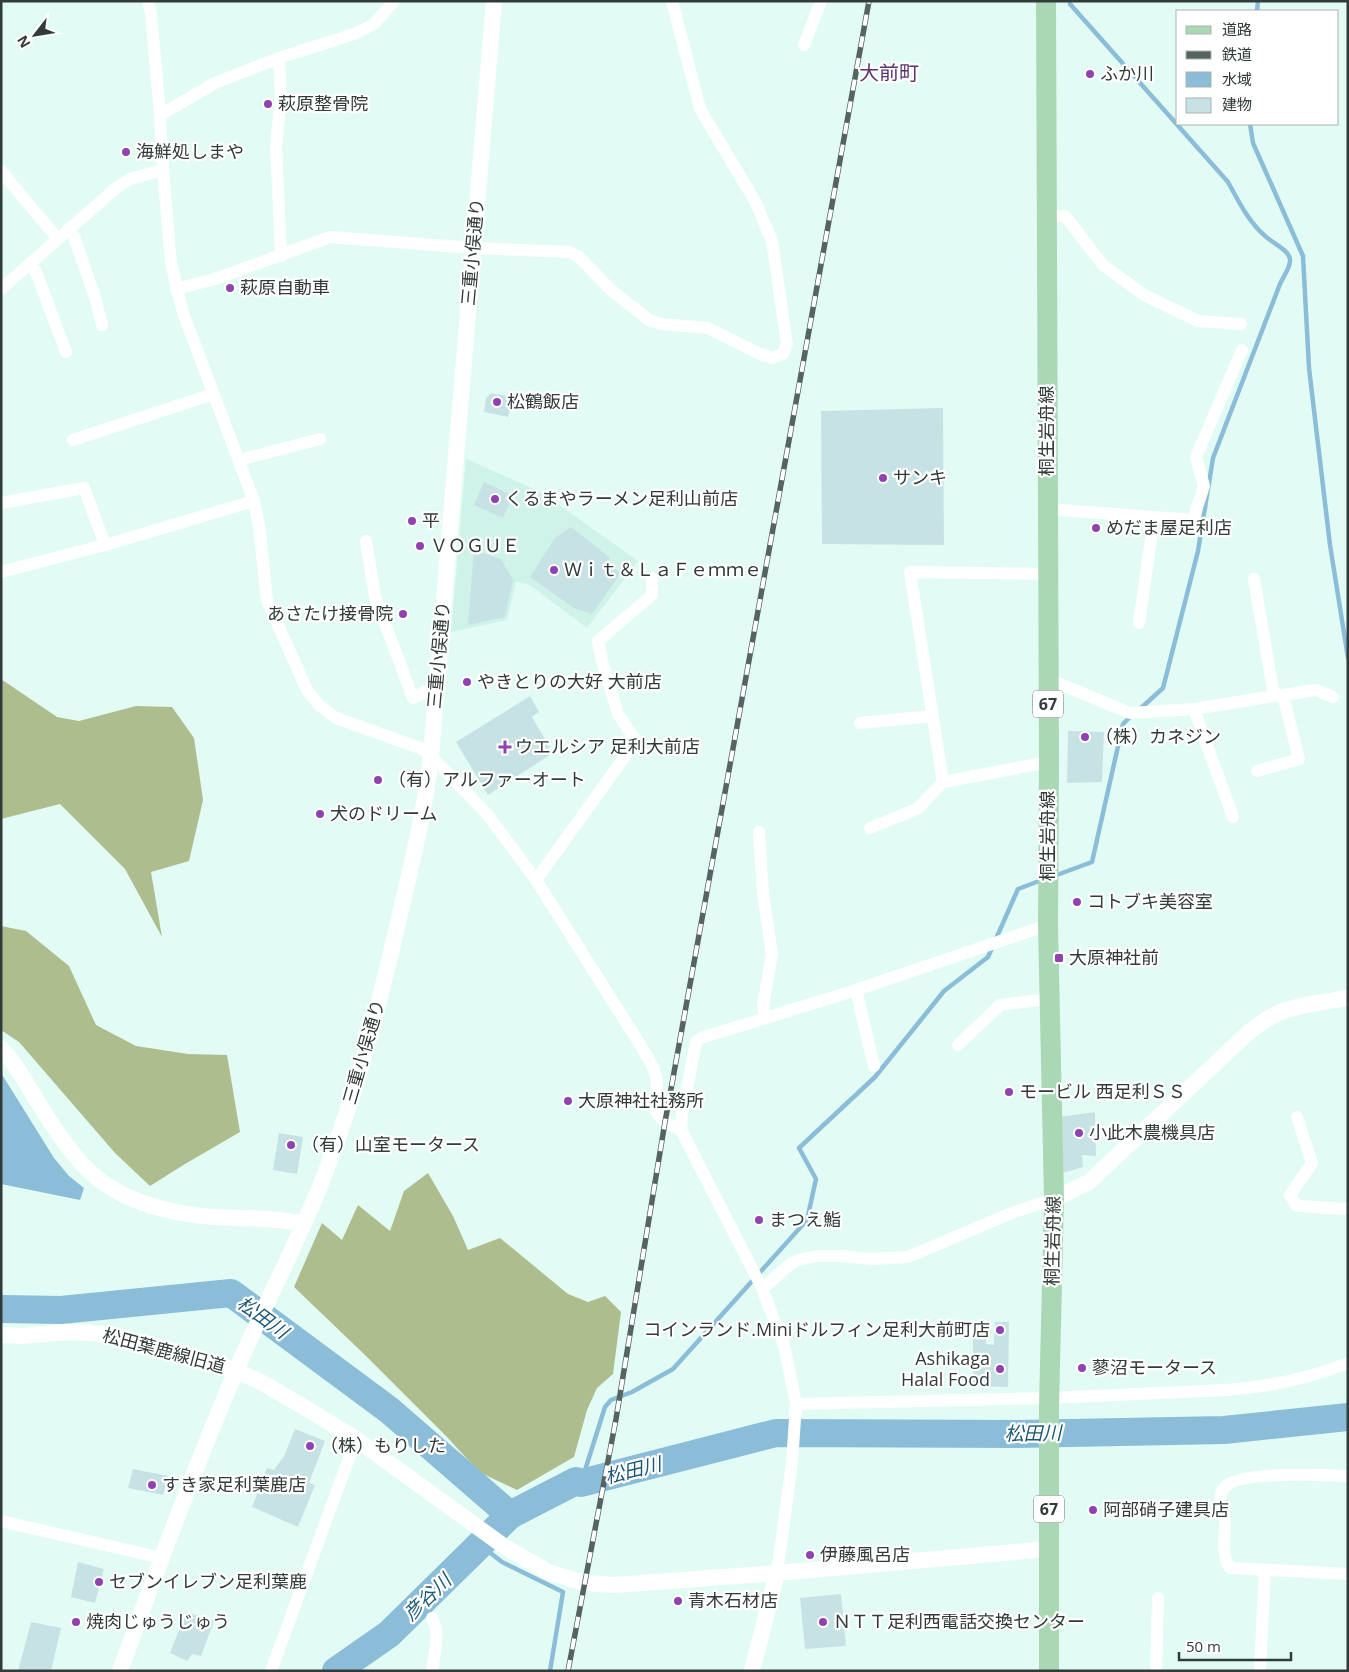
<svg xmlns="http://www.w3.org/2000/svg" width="1349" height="1672" viewBox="0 0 1349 1672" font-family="'Open Sans','Noto Sans JP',sans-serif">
  <rect width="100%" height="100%" fill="#e2fcf5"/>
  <polygon fill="#cff2e9" points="466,459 541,492 638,561 587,628 528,584 516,582 507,620 451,632"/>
  <g fill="#aebd8e">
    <polygon points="1,679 57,717 79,721 136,706 172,707 194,738 203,800 189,861 151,872 162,937 125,869 60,804 1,819"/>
    <polygon points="1,926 26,931 69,966 96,1025 136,1046 188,1054 227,1055 240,1132 185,1164 150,1186 115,1153 19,1042 1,1030"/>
    <polygon points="428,1173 453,1216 468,1250 500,1238 568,1294 588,1302 605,1296 621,1312 613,1374 597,1388 587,1410 574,1457 517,1490 479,1472 447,1437 365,1355 294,1287 322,1223 342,1240 358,1205 390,1231 404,1191"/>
  </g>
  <polygon fill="#8bbdd8" points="1,1073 54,1158 69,1176 84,1188 80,1200 1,1184"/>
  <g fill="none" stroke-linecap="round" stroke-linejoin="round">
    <g stroke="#8bbdd8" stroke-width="4.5">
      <path d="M1070,4l158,178c11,20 20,39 37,54 7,7 23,13 25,23 1,8 -7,18 -10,25l-67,174 -15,93 -35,137 -23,21"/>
      <polyline points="1257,11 1258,1"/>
      <polyline points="1250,124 1253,143 1303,256 1309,368 1330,545 1348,658"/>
      <polyline points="1054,876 1092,862 1123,724 1132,715"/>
      <polyline points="581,1483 605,1407 611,1400 632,1392 673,1369 807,1220 816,1179 799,1148 875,1077 944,991 988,957 1018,889 1042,880"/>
      <polyline points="479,1544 502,1562 563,1592 550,1671"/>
    </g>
    <g stroke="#8bbdd8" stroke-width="28">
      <polyline points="1,1309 61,1310 231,1293 389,1410 510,1515 576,1481 581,1483 776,1433 1018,1434 1224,1430 1348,1417"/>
      <polyline points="336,1671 389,1634 510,1515"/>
    </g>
  </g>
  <g fill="#c7e2e5">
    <polygon points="491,393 513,397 508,417 484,412 486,398"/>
    <polygon points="943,408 944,545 822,544 821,411"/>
    <polygon points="484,482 513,496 503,518 474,505"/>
    <polygon points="571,527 610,558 607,563 621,573 592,614 574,608 530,577 555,538"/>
    <polygon points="474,550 501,559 513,580 505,617 468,625"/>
    <polygon points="530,696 539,712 532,717 553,753 488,795 456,742"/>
    <polygon points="1068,731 1104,732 1102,782 1067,783"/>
    <polygon points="1095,1112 1096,1156 1082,1155 1083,1167 1063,1173 1059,1117"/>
    <polygon points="279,1133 303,1137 297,1174 273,1170"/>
    <polygon points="995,1322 1009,1322 1008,1387 973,1386 973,1329 986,1328 986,1344 994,1345"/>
    <polygon points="295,1429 325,1441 309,1483 315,1485 298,1527 252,1507 267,1468 274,1470 284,1456"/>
    <polygon points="133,1469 169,1476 163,1495 128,1488"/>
    <polygon points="78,1562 104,1569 95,1603 71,1597"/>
    <polygon points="841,1594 846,1646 805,1649 800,1598"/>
    <polygon points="186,1612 214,1621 201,1656 192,1654 187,1661 170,1653"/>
    <polygon points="31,1622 61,1628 51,1671 18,1671"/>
  </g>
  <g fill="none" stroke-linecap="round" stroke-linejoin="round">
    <g stroke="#fff" stroke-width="12">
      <path d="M148,1l3,13 9,101 3,55 8,93 12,50 71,188 5,25 8,74 40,90 12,15 17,13 84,30 11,8 56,58 49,66 105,166c7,12 16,25 16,39 0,5 -2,11 -2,16 -2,17 13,23 26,29"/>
      <polyline points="804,45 821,1"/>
      <polyline points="279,58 281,97 276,146 281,256"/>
      <polyline points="160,115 215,83 279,58 354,34 374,24 394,1"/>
      <polyline points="1,171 57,238"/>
      <polyline points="1047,216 1065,216 1103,265 1144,295 1198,321 1241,324"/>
      <polyline points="68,229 74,237 94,294 102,325"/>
      <polyline points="30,264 36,272 66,352"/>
      <polyline points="1,289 116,188 130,179 163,170"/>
      <polyline points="176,289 215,279 330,237 474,248 569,252 579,257 611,290 649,320 662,324 708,328 760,354 773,358 783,354 787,344 772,241 755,201 700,109 672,1"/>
      <polyline points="73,440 213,394"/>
      <polyline points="239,460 320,439"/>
      <polyline points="1,503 84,488 105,545"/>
      <polyline points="1047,509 1193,520 1204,486 1196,457 1242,350"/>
      <polyline points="366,541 375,597 413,698 428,690 437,690"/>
      <polyline points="1,572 105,545 254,501"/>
      <polyline points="1047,574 910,572 943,782 1049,762"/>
      <polyline points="1139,623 1154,518"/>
      <polyline points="1048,679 1130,713 1194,709 1274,696 1254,579"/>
      <polyline points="1276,696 1316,690 1333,697"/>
      <polyline points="1194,709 1233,817"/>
      <polyline points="860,723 932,716"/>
      <polyline points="1257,771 1299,759 1283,695"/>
      <polyline points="870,828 917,809 943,782"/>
      <polyline points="759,832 763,894 772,954 763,1006 765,1018"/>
      <polyline points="536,880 636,741 618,714 602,661 598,641 652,595 652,578"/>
      <polyline points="856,990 874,1066"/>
      <polyline points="958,1045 1000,1005 1049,999"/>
      <polyline points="1297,1117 1312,1163 1290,1195 1297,1206 1348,1209"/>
      <polyline points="761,1286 768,1284 790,1264 798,1260 817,1256 841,1256 872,1259 908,1257 1014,1212 1054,1199"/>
      <path d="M796,1404l253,-6 177,-8c44,-3 81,-11 122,-27"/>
      <path d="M1348,1476c-23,-1 -112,-6 -125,13 -7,11 2,23 2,34 0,14 -4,33 5,45l118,6"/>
      <polyline points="1,1521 162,1558"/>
      <polyline points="777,1573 792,1463 796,1404 784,1345 761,1286 681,1130 682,1115 696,1042 701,1038 856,990 1048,925"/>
      <polyline points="271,1671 356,1439"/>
      <path d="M432,1671c2,-17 9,-37 0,-53"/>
      <polyline points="1156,1671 1158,1598"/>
      <polyline points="1260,1671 1265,1570"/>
    </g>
    <g stroke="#fff" stroke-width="16">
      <path d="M1,1048c12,12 20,27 29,41 14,24 29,48 47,69 33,41 86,55 136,59 31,2 61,0 91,7"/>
      <path d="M1054,1199l35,-17 160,-150c9,-7 19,-14 29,-19 22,-9 47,-11 70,-15"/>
      <polyline points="1,1335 22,1336 64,1332 93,1333 125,1338 212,1362 236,1371 259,1381 304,1407 356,1439 505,1547 548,1572 585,1583 615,1585 777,1573 1048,1549"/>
      <path d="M120,1671c37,-101 74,-202 116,-300 28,-67 64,-131 90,-200 32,-83 54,-170 74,-257 12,-52 25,-104 31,-158l63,-755"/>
      <polyline points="752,1671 777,1573"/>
    </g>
    <polyline stroke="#aad8b5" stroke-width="20" points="1046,1 1049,762 1048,925 1054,1199 1049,1407 1049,1671"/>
    <defs>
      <polyline id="rail" points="568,1671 616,1419 665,1122 869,1"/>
    </defs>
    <use href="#rail" stroke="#566461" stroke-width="5.5"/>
    <use href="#rail" stroke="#fff" stroke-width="4" stroke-dasharray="11" stroke-linecap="butt"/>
  </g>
  <g fill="#9142b2" stroke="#fff" stroke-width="2">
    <circle cx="1090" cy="74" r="5"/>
    <circle cx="268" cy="104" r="5"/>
    <circle cx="126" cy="152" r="5"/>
    <circle cx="230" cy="288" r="5"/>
    <circle cx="497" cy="402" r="5"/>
    <circle cx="883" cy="478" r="5"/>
    <circle cx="495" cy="499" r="5"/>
    <circle cx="412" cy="521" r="5"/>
    <circle cx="1096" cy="528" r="5"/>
    <circle cx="420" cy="546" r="5"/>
    <circle cx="554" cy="570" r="5"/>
    <circle cx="403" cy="614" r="5"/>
    <circle cx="467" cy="682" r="5"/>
    <circle cx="1085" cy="737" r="5"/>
    <path d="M502.5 739.5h5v5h5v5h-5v5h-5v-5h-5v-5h5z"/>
    <circle cx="378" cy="780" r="5"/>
    <circle cx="320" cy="814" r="5"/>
    <circle cx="1077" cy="902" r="5"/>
    <rect x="1054" y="953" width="10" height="10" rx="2.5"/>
    <circle cx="1009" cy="1092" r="5"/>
    <circle cx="568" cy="1101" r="5"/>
    <circle cx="1079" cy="1133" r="5"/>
    <circle cx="291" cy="1145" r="5"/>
    <circle cx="759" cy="1220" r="5"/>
    <circle cx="1000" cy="1330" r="5"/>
    <circle cx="1082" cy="1368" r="5"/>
    <circle cx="1000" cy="1369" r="5"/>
    <circle cx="310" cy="1446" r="5"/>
    <circle cx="152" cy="1485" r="5"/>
    <circle cx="1093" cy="1510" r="5"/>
    <circle cx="810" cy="1555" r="5"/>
    <circle cx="99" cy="1582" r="5"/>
    <circle cx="678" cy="1601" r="5"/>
    <circle cx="76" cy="1622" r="5"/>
    <circle cx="823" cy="1622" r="5"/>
  </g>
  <g text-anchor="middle" stroke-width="4.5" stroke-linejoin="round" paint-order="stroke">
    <g fill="#fff" stroke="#6f7674" stroke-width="1">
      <rect x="1033" y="690.5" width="30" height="27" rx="4"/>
      <rect x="1034" y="1495.5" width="30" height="27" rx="4"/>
    </g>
    <g font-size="16" font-weight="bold" fill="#313b39">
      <text x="1048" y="710">67</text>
      <text x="1049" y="1515">67</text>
    </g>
    <g font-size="18" fill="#313b39" stroke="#fff" text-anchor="start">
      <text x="1100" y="80">ふか川</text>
      <text x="278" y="110">萩原整骨院</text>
      <text x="136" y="158">海鮮処しまや</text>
      <text x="240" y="294">萩原自動車</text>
      <text x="507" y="408">松鶴飯店</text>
      <text x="893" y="484">サンキ</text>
      <text x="505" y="505">くるまやラーメン足利山前店</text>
      <text x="422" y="527">平</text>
      <text x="1106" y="534">めだま屋足利店</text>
      <text x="430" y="552">ＶＯＧＵＥ</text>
      <text x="564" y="576">Ｗｉｔ＆ＬａＦｅｍｍｅ</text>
      <text x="393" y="620" text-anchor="end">あさたけ接骨院</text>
      <text x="477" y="688">やきとりの大好 大前店</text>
      <text x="1095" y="743">（株）カネジン</text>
      <text x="515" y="753">ウエルシア 足利大前店</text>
      <text x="388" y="786">（有）アルファーオート</text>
      <text x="330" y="820">犬のドリーム</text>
      <text x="1087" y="908">コトブキ美容室</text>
      <text x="1069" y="964">大原神社前</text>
      <text x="1019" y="1098">モービル 西足利ＳＳ</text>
      <text x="578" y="1107">大原神社社務所</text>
      <text x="1089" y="1139">小此木農機具店</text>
      <text x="301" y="1151">（有）山室モータース</text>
      <text x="769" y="1226">まつえ鮨</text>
      <text x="990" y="1336" text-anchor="end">コインランド.Miniドルフィン足利大前町店</text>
      <text x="990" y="1365" text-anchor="end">Ashikaga<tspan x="990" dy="21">Halal Food</tspan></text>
      <text x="1092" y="1374">蓼沼モータース</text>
      <text x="320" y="1452">（株）もりした</text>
      <text x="162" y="1491">すき家足利葉鹿店</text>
      <text x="1103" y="1516">阿部硝子建具店</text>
      <text x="820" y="1561">伊藤風呂店</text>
      <text x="109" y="1588">セブンイレブン足利葉鹿</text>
      <text x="688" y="1607">青木石材店</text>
      <text x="86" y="1628">焼肉じゅうじゅう</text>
      <text x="833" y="1628">ＮＴＴ足利西電話交換センター</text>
    </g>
    <g font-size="18" fill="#313b39" stroke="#fff">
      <text transform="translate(473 252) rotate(-85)" y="6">三重小俣通り</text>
      <text transform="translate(1047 431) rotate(-90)" y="6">桐生岩舟線</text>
      <text transform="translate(439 655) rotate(-85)" y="6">三重小俣通り</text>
      <text transform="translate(1048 836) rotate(-90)" y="6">桐生岩舟線</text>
      <text transform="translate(364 1052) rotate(-74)" y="6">三重小俣通り</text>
      <text transform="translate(1053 1241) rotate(-89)" y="6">桐生岩舟線</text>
      <text transform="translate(164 1351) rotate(15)" y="6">松田葉鹿線旧道</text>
    </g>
    <g font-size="19" font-style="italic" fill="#195773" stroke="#fff">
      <text transform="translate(263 1317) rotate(36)" y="7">松田川</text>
      <text transform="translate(1033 1433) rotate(-1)" y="7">松田川</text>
      <text transform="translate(633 1470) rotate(-14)" y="7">松田川</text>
      <text transform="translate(427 1597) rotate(-44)" y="7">彦谷川</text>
    </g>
    <g font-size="20" fill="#5c356d" stroke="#fff">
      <text x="889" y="80">大前町</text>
    </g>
  </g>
  <rect width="1349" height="1672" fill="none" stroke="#313b39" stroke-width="5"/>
  <rect x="1176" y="10" width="162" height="115" fill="#ffffff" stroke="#adb1b0"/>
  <rect x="1186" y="26" width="25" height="8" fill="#aad8b5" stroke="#adb1b0"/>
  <text x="1222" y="35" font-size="15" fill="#313b39">道路</text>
  <rect x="1186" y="51" width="25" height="8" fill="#566461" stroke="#adb1b0"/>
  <text x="1222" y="60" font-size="15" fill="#313b39">鉄道</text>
  <rect x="1186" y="72" width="25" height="15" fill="#8bbdd8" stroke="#adb1b0"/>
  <text x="1222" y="85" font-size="15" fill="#313b39">水域</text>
  <rect x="1186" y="98" width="25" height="15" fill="#c7e2e5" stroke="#adb1b0"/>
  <text x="1222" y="110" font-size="15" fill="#313b39">建物</text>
  <g transform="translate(35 35) rotate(239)" stroke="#ffffff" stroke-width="4" paint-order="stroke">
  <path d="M0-4L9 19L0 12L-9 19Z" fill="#313b39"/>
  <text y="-8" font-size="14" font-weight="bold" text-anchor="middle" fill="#313b39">N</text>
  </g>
  <path d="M1179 1652v8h112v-8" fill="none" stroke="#313b39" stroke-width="2.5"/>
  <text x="1186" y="1652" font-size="15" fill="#313b39" stroke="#ffffff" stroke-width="4" paint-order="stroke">50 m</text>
</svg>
